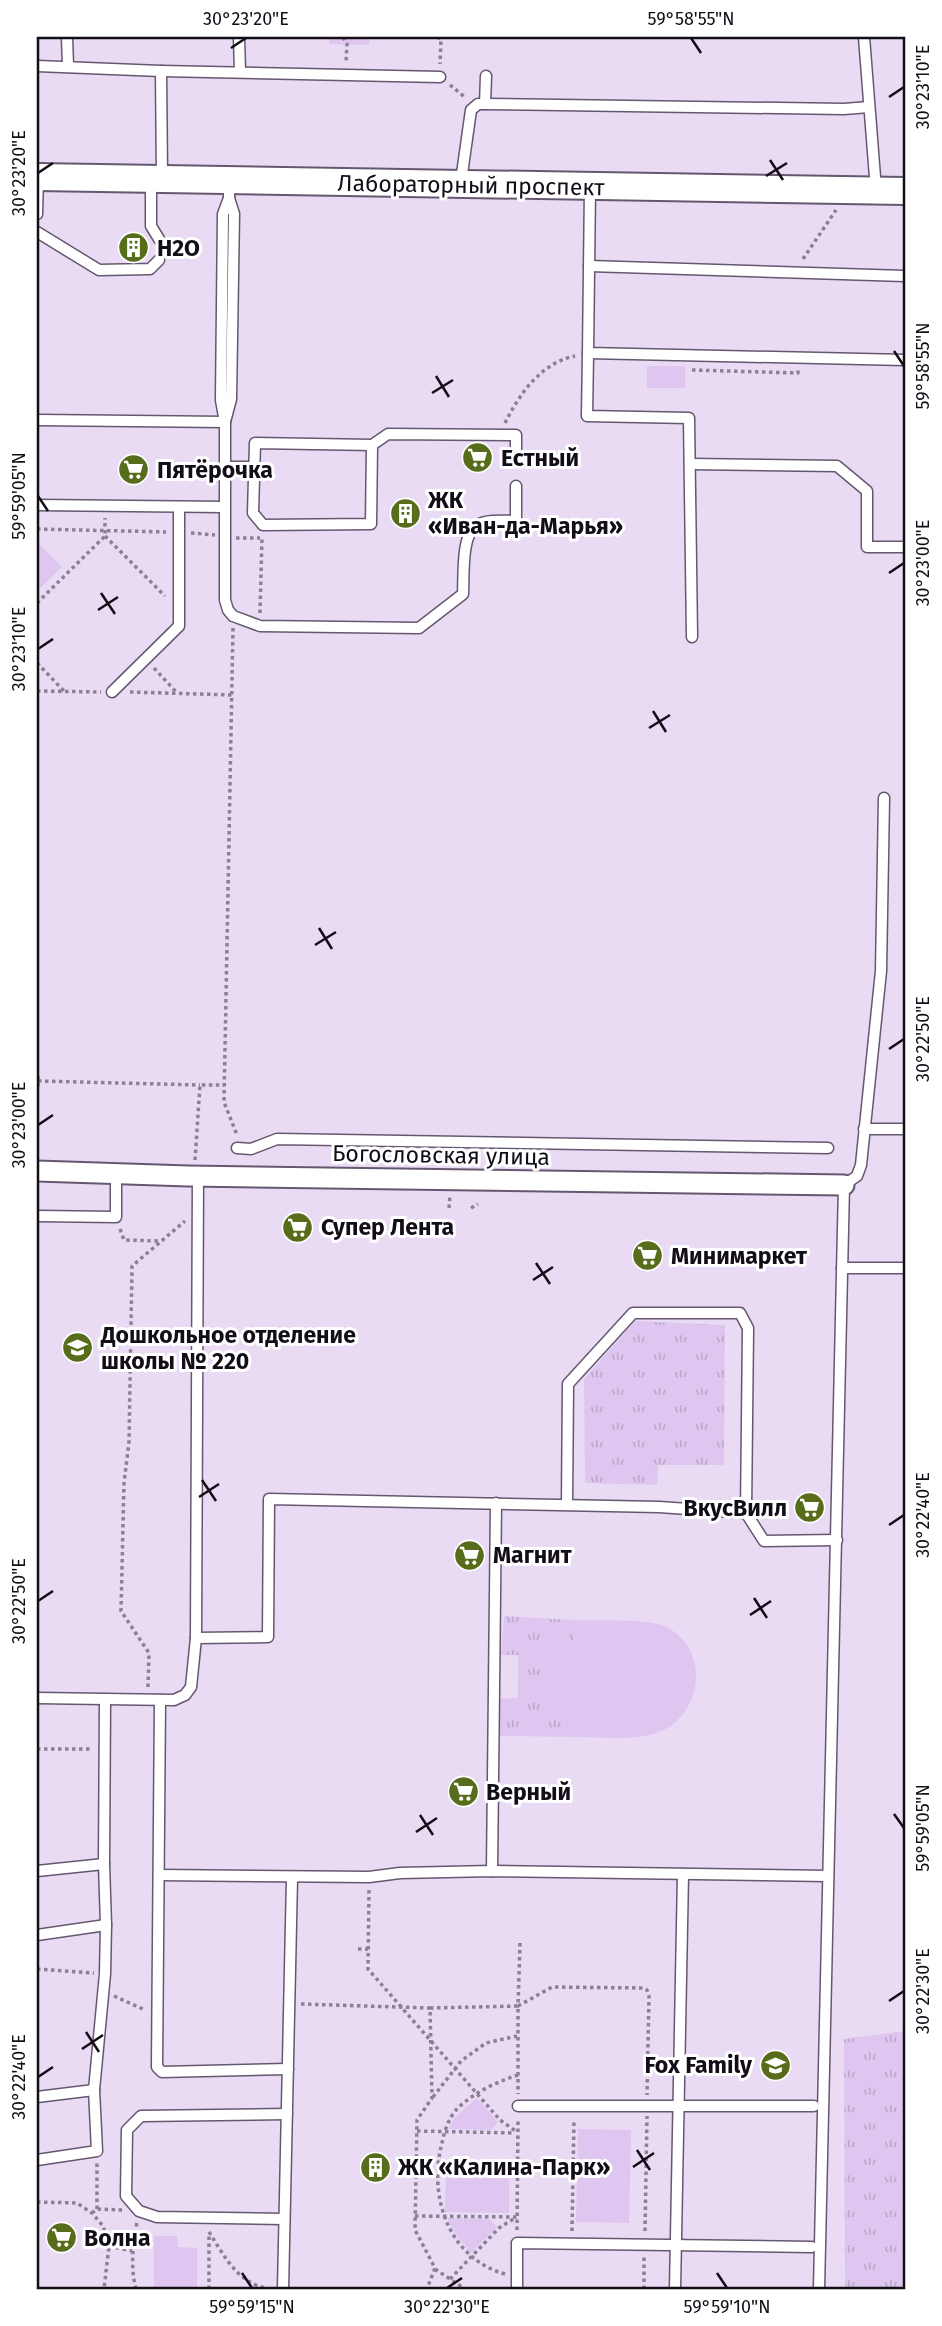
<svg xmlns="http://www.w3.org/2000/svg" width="942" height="2326" viewBox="0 0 942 2326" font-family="'Fira Sans',sans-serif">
  <defs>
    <pattern id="grass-tufts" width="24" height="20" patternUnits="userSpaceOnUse" patternTransform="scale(1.75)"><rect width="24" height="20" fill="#dec6f0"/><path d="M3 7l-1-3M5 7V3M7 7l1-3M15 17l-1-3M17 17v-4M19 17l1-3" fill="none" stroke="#bda9cd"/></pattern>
  </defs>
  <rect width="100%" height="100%" fill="#eadbf5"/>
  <g fill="url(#grass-tufts)">
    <polygon points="635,1321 725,1325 724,1465 658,1465 657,1485 585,1483 584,1379"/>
    <polygon points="504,1616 573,1620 573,1737 499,1736 500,1699 518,1698 518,1655 501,1655"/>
    <polygon points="905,2031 905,2289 845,2289 844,2039"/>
  </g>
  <g fill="#dec6f0">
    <polygon points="330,37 370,37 369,45 329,44"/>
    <rect x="647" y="366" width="38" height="22"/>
    <polygon points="37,542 62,567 37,591"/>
    <path d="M573,1620c22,1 73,-2 91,6 47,21 40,89 -5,106 -26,10 -60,4 -86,5v-25l-31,-1 1,-69 30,1z"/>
    <polygon points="477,2098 498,2122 491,2130 449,2129 454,2118"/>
    <polygon points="578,2129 631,2130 629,2223 576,2222"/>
    <polygon points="446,2174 509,2175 509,2213 445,2212"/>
    <polygon points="447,2218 489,2219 497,2227 471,2253 457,2236"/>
    <polygon points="154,2236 177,2236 178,2247 197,2248 197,2289 154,2289"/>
  </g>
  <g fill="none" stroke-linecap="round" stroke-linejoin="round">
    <defs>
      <g id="lane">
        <polyline points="67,37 68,66"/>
        <polyline points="239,37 240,72"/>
        <polyline points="864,37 876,190"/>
        <polyline points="37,66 161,71 440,77"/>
        <polyline points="161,71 162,178"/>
        <polyline points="485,104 844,109 869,107"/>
        <polyline points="151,179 151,226 159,239"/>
        <polyline points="461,181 471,110 478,104 485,104 486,76"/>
        <path d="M229,182v16l-6,16 -2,186 4,22v178l3,10 5,6 27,10 159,2 44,-34c1,-18 -2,-60 14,-69 12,-6 26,-4 39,-4v-35"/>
        <polyline points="590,188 588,353 905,360"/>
        <polyline points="37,214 38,177"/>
        <polyline points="37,232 99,270 150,269 159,260"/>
        <polyline points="589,266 905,276"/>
        <polyline points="588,353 587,416 689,418 692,637"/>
        <polyline points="226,418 231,399 234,214 229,198"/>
        <polyline points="37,420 225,422"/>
        <polyline points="372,445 371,524 263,525 253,513 255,443 372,445 388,434 516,435 516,449"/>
        <polyline points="690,464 837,466 867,491 867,547 905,547"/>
        <polyline points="224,467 253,467"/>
        <polyline points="37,505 224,507"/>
        <polyline points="112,692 179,626 179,507"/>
        <polyline points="864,1129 905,1129"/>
        <polyline points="237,1148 251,1149 277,1139 828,1148"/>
        <polyline points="37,1216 116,1217 116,1173"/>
        <polyline points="842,1268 905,1268"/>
        <polyline points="567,1504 568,1384 633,1313 740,1313 748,1328 746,1513"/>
        <polyline points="196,1638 268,1637 269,1499 659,1507 746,1513 764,1541 837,1540"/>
        <polyline points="37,1698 174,1700 185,1695 191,1687 196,1638 198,1176"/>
        <polyline points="160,1700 157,2067 162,2072 288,2069"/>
        <polyline points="37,1871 104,1864"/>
        <polyline points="492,1871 496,1503"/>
        <polyline points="159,1875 369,1877 400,1873 492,1871 828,1876"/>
        <polyline points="37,1935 106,1925"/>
        <polyline points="37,2097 94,2090"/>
        <polyline points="518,2106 814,2106"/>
        <polyline points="37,2160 97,2151 94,2090 105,1974 106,1925 104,1864 105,1700"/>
        <polyline points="284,2219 157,2217 139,2211 126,2196 127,2130 141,2116 287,2114"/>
        <polyline points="283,2289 292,1878"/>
        <polyline points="517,2289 517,2243 812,2247"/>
        <polyline points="675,2289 683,1874"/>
        <polyline points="819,2289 844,1185 857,1176 861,1165 881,971 884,798"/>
      </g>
      <polyline id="street" points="37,1171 188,1176 844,1185"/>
      <polyline id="secondary" points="37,177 905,191"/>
    </defs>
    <use href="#lane" stroke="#65586e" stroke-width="13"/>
    <use href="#street" stroke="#65586e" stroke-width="23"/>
    <use href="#secondary" stroke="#65586e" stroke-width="30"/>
    <g stroke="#8c8194" stroke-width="3.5" stroke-dasharray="3.5 3.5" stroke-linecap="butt">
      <polyline points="343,37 347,44 346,62"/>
      <polyline points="437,37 441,39 440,64"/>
      <polyline points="450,85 466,98"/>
      <polyline points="803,259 836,210"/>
      <polyline points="692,370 798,373 798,368"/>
      <path d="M505,423c15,-30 36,-60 70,-67"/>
      <polyline points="37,529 166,532"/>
      <polyline points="191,533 215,535"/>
      <polyline points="105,536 165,596"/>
      <polyline points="236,538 260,538"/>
      <polyline points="37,603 105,536 105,518"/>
      <polyline points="260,613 262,537"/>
      <polyline points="233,628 224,1102 237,1135"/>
      <polyline points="37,663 65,692"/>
      <polyline points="154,668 177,693"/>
      <polyline points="37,691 101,692"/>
      <polyline points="130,692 232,695"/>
      <polyline points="38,1076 38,1087"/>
      <polyline points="38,1081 200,1085"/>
      <polyline points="195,1160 200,1085 224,1085"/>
      <polyline points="449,1208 450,1196"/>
      <polyline points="471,1208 478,1204"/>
      <polyline points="120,1229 124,1240 161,1241"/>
      <polyline points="148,1687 149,1653 121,1611 124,1483 129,1442 132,1266 185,1221"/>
      <polyline points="37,1749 92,1749"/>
      <polyline points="369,1890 368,1969 500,2120 517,2132"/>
      <polyline points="520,1943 518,2006 552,1987 644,1988 647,1990 649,1996 647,2095"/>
      <polyline points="358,1949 368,1949"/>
      <polyline points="37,1969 94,1973"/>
      <polyline points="114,1996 145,2010"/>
      <polyline points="301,2004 430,2008 432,2098 417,2120 415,2230 435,2268 427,2289"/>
      <polyline points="430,2008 518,2006 518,2094"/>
      <polyline points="433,2097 461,2061 486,2043 517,2036"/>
      <polyline points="417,2131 515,2133"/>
      <polyline points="37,2202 77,2203 92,2213 103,2226 109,2246 104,2289"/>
      <polyline points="97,2209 97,2162"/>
      <polyline points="92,2213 97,2209 123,2210"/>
      <polyline points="415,2216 517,2217"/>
      <polyline points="517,2230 518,2119"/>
      <polyline points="572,2231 574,2119"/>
      <polyline points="645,2231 647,2116"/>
      <path d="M209,2232c16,25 30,54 63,57"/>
      <polyline points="109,2246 132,2251"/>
      <polyline points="435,2269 465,2289"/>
      <path d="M505,2274c-57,-16 -77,-78 -63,-131 2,-11 7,-26 15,-34 16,-16 39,-27 61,-34"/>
      <polyline points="450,2279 499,2228 515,2218"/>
      <path d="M136,2289c-6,-23 -3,-44 1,-67"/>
      <polyline points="209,2289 209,2233"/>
      <polyline points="644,2289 644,2256"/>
    </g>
    <use href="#lane" stroke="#fff" stroke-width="10"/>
    <use href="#street" stroke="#fff" stroke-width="19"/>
    <use href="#secondary" stroke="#fff" stroke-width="26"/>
  </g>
  <path fill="none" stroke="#120d16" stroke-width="2.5" d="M691,38l10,15M231,48l15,-10M889,97l15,-10M770,160l13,20M38,173l15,-10M766,176l21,-13M894,351l10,15M436,376l13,21M432,393l21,-13M38,496l10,15M889,573l15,-10M101,593l14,21M98,610l20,-13M38,649l15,-10M653,711l13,21M649,728l21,-13M319,928l13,21M315,945l21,-13M889,1049l15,-10M38,1125l15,-10M536,1263l14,21M533,1280l20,-13M202,1480l14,21M199,1497l20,-13M889,1525l15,-10M754,1598l13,20M38,1601l15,-10M750,1615l21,-14M894,1814l10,14M420,1815l13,20M416,1832l21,-14M889,2001l15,-10M86,2032l13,20M82,2049l21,-14M38,2077l15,-10M637,2150l13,20M633,2167l21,-14M242,2273l10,15M717,2273l10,15M447,2288l15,-10"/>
  <defs>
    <symbol id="building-disc" viewBox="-11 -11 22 22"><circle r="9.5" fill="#586d1b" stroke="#fff"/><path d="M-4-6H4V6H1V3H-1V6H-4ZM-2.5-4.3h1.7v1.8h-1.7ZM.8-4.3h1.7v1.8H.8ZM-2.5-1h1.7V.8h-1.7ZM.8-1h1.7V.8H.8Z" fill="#fff"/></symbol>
    <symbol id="supermarket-disc" viewBox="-11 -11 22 22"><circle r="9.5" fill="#586d1b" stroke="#fff"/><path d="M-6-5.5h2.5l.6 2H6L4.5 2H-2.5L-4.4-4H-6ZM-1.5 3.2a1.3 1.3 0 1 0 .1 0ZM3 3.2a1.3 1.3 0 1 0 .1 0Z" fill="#fff"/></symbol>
    <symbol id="school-disc" viewBox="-11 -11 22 22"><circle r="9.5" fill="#586d1b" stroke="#fff"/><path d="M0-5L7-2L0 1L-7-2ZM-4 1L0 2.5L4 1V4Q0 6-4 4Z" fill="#fff"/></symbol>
  </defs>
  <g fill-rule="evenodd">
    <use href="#building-disc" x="116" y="230" width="35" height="35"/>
    <use href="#supermarket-disc" x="460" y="440" width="35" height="35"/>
    <use href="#supermarket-disc" x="116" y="452" width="35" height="35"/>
    <use href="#building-disc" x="388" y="496" width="35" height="35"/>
    <use href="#supermarket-disc" x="280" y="1210" width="35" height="35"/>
    <use href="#supermarket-disc" x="630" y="1238" width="35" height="35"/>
    <use href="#school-disc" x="60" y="1330" width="35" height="35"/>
    <use href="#supermarket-disc" x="792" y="1490" width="35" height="35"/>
    <use href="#supermarket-disc" x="452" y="1538" width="35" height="35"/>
    <use href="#supermarket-disc" x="446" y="1774" width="35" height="35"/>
    <use href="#school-disc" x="758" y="2048" width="35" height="35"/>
    <use href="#building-disc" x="358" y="2150" width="35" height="35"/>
    <use href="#supermarket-disc" x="44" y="2220" width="35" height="35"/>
  </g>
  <g text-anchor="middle" stroke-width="6" stroke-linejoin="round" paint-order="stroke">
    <g font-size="23" fill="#120d16" stroke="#fff">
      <text transform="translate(471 185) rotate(1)" y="8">Лабораторный проспект</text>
      <text transform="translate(441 1155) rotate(1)" y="8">Богословская улица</text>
    </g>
    <g font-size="23" font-weight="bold" fill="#120d16" stroke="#fff" text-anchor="start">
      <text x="157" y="256">H2O</text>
      <text x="501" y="466">Естный</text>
      <text x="157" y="478">Пятёрочка</text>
      <text x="428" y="508">ЖК<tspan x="428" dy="26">«Иван-да-Марья»</tspan></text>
      <text x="321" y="1235">Супер Лента</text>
      <text x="671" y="1264">Минимаркет</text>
      <text x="101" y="1343">Дошкольное отделение<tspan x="101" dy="26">школы № 220</tspan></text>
      <text x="787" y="1516" text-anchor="end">ВкусВилл</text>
      <text x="493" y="1563">Магнит</text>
      <text x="486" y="1800">Верный</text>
      <text x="752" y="2073" text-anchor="end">Fox Family</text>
      <text x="398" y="2175">ЖК «Калина-Парк»</text>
      <text x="84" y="2246">Волна</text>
    </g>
  </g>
  <rect width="942" height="2326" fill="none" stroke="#ffffff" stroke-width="77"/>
  <rect x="38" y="38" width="866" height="2250" fill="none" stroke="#120d16" stroke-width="2.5"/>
  <g font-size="18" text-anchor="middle" fill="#120d16">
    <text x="246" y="25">30°23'20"E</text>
    <text x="691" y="25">59°58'55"N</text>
    <text transform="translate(923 87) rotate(-90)" y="6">30°23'10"E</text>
    <text transform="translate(19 173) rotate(-90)" y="6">30°23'20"E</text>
    <text transform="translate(923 366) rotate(-90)" y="6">59°58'55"N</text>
    <text transform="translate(19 496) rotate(-90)" y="6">59°59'05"N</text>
    <text transform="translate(923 563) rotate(-90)" y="6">30°23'00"E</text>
    <text transform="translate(19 649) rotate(-90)" y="6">30°23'10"E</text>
    <text transform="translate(923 1039) rotate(-90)" y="6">30°22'50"E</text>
    <text transform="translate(19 1125) rotate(-90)" y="6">30°23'00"E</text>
    <text transform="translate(923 1515) rotate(-90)" y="6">30°22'40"E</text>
    <text transform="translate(19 1601) rotate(-90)" y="6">30°22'50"E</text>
    <text transform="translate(923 1828) rotate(-90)" y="6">59°59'05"N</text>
    <text transform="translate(923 1991) rotate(-90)" y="6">30°22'30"E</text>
    <text transform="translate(19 2077) rotate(-90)" y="6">30°22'40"E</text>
    <text x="252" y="2313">59°59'15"N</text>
    <text x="447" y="2313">30°22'30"E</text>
    <text x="727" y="2313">59°59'10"N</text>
  </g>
</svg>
